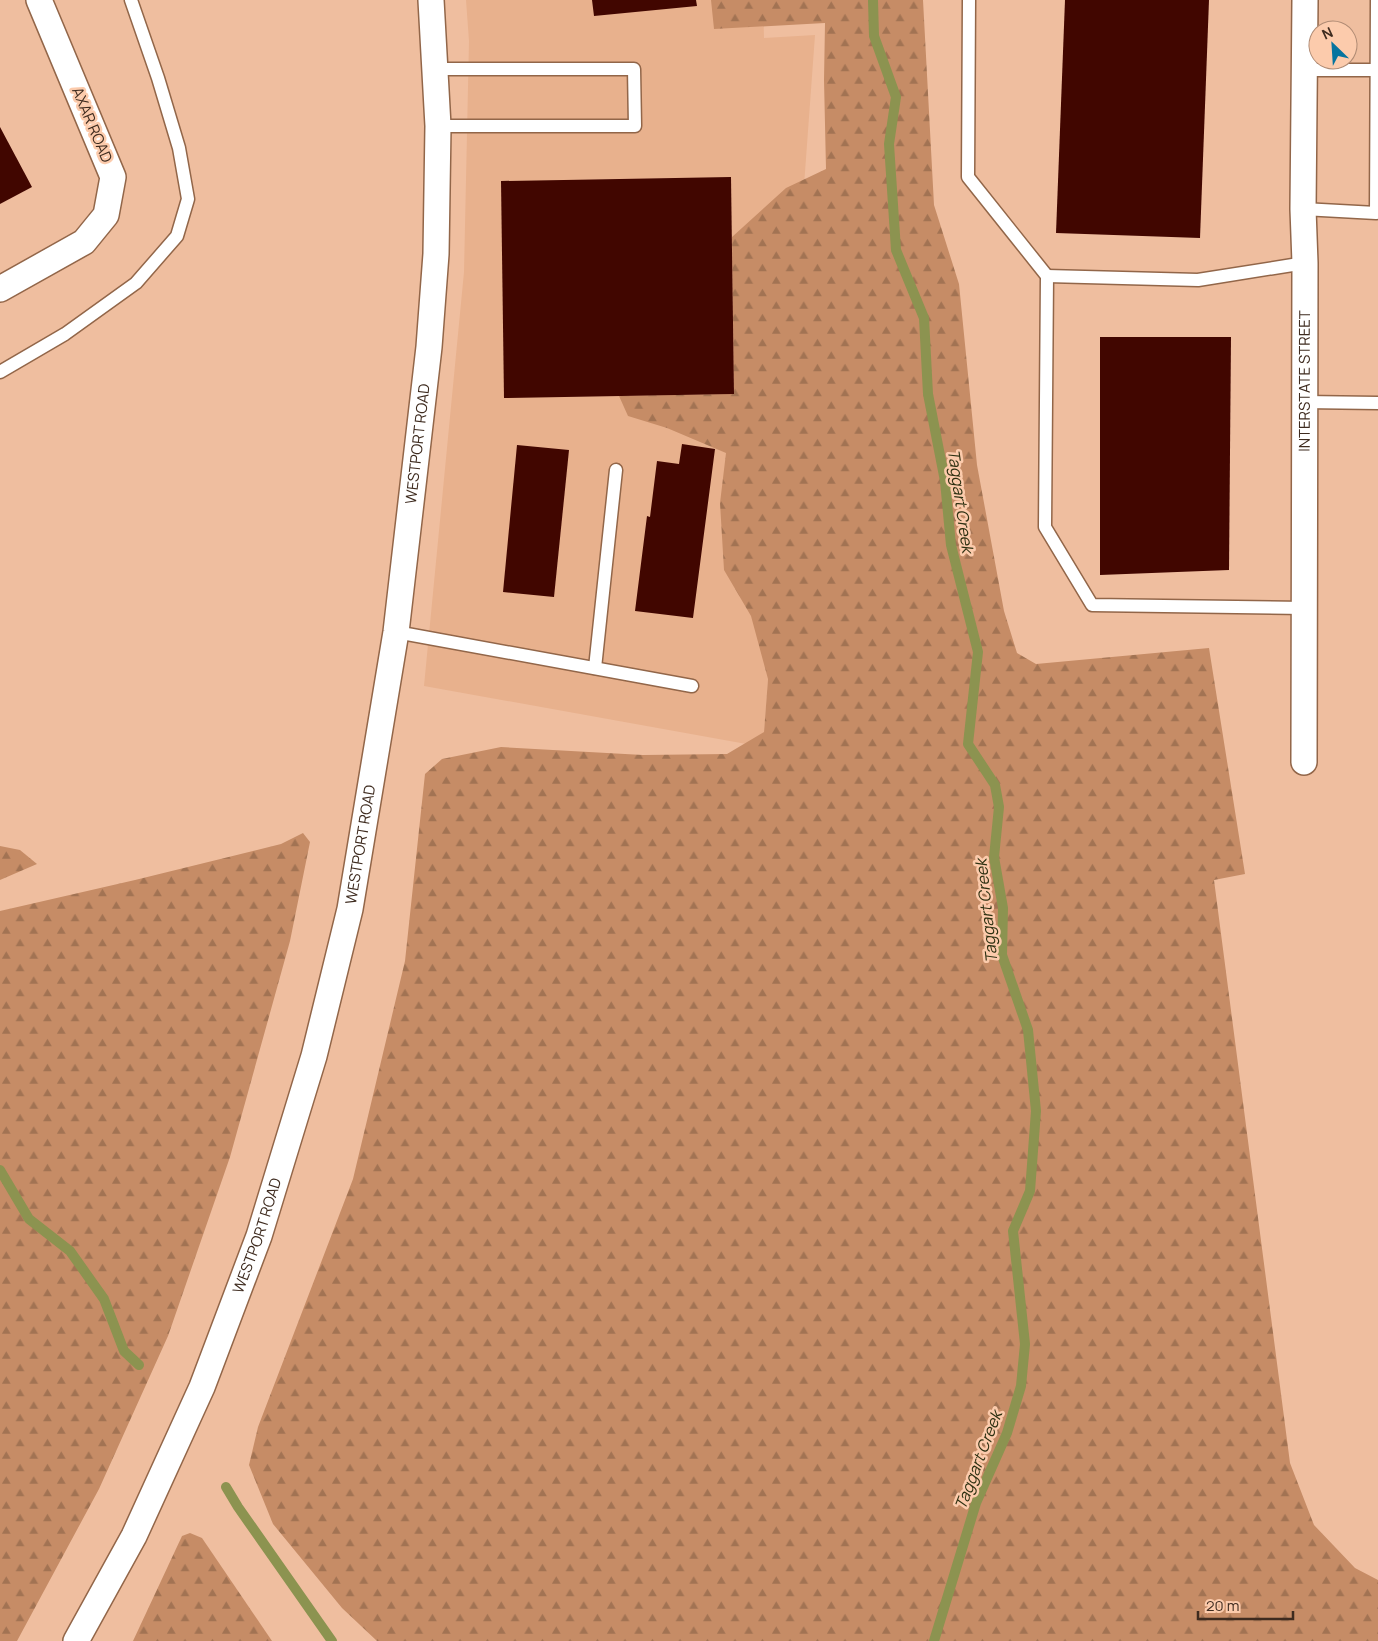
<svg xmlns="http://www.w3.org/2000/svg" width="1378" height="1641" viewBox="0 0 1378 1641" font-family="Manrope,sans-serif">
  <defs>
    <pattern id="forest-firs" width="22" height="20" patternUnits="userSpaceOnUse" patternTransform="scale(1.25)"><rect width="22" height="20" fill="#c68c66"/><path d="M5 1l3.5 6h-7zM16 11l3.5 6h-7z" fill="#a27353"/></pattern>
  </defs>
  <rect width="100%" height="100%" fill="#efbe9f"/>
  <polygon fill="#e8b18d" points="466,0 763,0 764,38 815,35 763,747 424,686 464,272 469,41"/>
  <g fill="url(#forest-firs)">
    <polygon points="711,0 923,0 934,205 959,284 977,465 1004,611 1017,653 1036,664 1209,648 1245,874 1214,880 1290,1463 1314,1525 1355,1568 1378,1580 1378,1641 377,1641 342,1608 273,1524 249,1465 258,1427 353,1179 405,961 425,774 442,759 501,747 643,755 727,754 764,732 768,679 751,616 724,570 720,503 726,453 667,428 628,416 619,396 734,394 732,237 786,188 826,169 824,80 825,23 714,29"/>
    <polygon points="303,833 310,842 290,941 230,1157 168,1336 99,1489 17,1641 0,1641 0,911 135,880 281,844"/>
    <polygon points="0,846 20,850 37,864 0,880"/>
    <polygon points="190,1533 202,1538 272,1641 133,1641 182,1536"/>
  </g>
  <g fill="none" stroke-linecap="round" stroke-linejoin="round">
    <g stroke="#8c9350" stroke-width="10">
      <polyline points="873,0 874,36 896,97 889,144 896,250 924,318 928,394 945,481 951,545 978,652 968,744 995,785 999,807 994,857 1003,908 1002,955 1028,1030 1036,1111 1030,1191 1013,1231 1025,1344 1021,1386 1007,1433 976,1503 934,1641"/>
      <polyline points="0,1170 29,1219 70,1251 104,1299 124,1351 139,1365"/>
      <polyline points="226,1487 238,1507 332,1641"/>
    </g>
  </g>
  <g fill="#410600">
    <polygon points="592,0 696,0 697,6 594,16"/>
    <polygon points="1065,0 1209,0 1200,238 1056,233"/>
    <polygon points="0,127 32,187 0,204"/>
    <polygon points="731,177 734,394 504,398 501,181"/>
    <polygon points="1100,337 1231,337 1229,570 1100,575"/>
    <polygon points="682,444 715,449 693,618 635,611 647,516 650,517 657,461 679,464"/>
    <polygon points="517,445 569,450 554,597 503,592"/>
  </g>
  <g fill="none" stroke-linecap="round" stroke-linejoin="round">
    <defs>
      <g id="service">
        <polyline points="969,0 968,177 1047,276 1045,527 1092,605 1304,608"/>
        <polyline points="436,69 634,69 635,126 438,126"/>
        <polyline points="1305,70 1376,70"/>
        <polyline points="1303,209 1376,213 1377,0"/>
        <polyline points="1047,276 1198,280 1305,263"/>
        <polyline points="0,372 65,334 136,283 177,236 188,199 179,148 158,78 131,0"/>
        <polyline points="1304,402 1378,403"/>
        <polyline points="396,632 692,686"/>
        <polyline points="595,668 616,470"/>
      </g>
      <g id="minor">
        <polyline points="0,289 84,242 106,215 113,177 39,0"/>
        <path id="s1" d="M1304,762l1,-499 -2,-54 2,-209"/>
        <path id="s2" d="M76,1641l58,-105 68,-149 57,-151 55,-180 36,-147 46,-277 33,-285 7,-93 2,-128 -7,-126"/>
      </g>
    </defs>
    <use href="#service" stroke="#926649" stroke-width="15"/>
    <use href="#minor" stroke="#926649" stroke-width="28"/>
    <use href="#service" stroke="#fff" stroke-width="12"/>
    <use href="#minor" stroke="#fff" stroke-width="25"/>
  </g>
  <g text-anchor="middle" stroke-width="5" stroke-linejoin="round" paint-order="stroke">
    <g font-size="15" fill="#3e2b1f" stroke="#fccbac">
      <text transform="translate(92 125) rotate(67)" y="5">AXAR ROAD</text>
      <text dy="5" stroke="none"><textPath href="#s1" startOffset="381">INTERSTATE STREET</textPath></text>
      <text dy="5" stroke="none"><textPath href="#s2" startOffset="1255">WESTPORT ROAD</textPath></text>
      <text dy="5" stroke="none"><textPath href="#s2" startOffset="850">WESTPORT ROAD</textPath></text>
      <text dy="5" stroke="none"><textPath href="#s2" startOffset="445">WESTPORT ROAD</textPath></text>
    </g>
    <g font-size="16" font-style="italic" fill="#2d3011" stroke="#fccbac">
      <text transform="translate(961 501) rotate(82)" y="6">Taggart Creek</text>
      <text transform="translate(986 911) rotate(-96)" y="6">Taggart Creek</text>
      <text transform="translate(978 1460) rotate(-69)" y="6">Taggart Creek</text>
    </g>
  </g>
  <g transform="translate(1333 45) rotate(335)"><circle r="24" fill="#fccbac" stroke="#b08b74"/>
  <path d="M0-4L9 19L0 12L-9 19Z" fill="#06749f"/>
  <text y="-8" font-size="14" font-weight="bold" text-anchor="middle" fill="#3e2b1f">N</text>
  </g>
  <path d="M1198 1611v8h95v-8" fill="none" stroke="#3e2b1f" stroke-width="2.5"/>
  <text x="1206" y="1611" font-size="15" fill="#3e2b1f" stroke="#fccbac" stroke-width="4" paint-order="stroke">20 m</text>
</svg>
